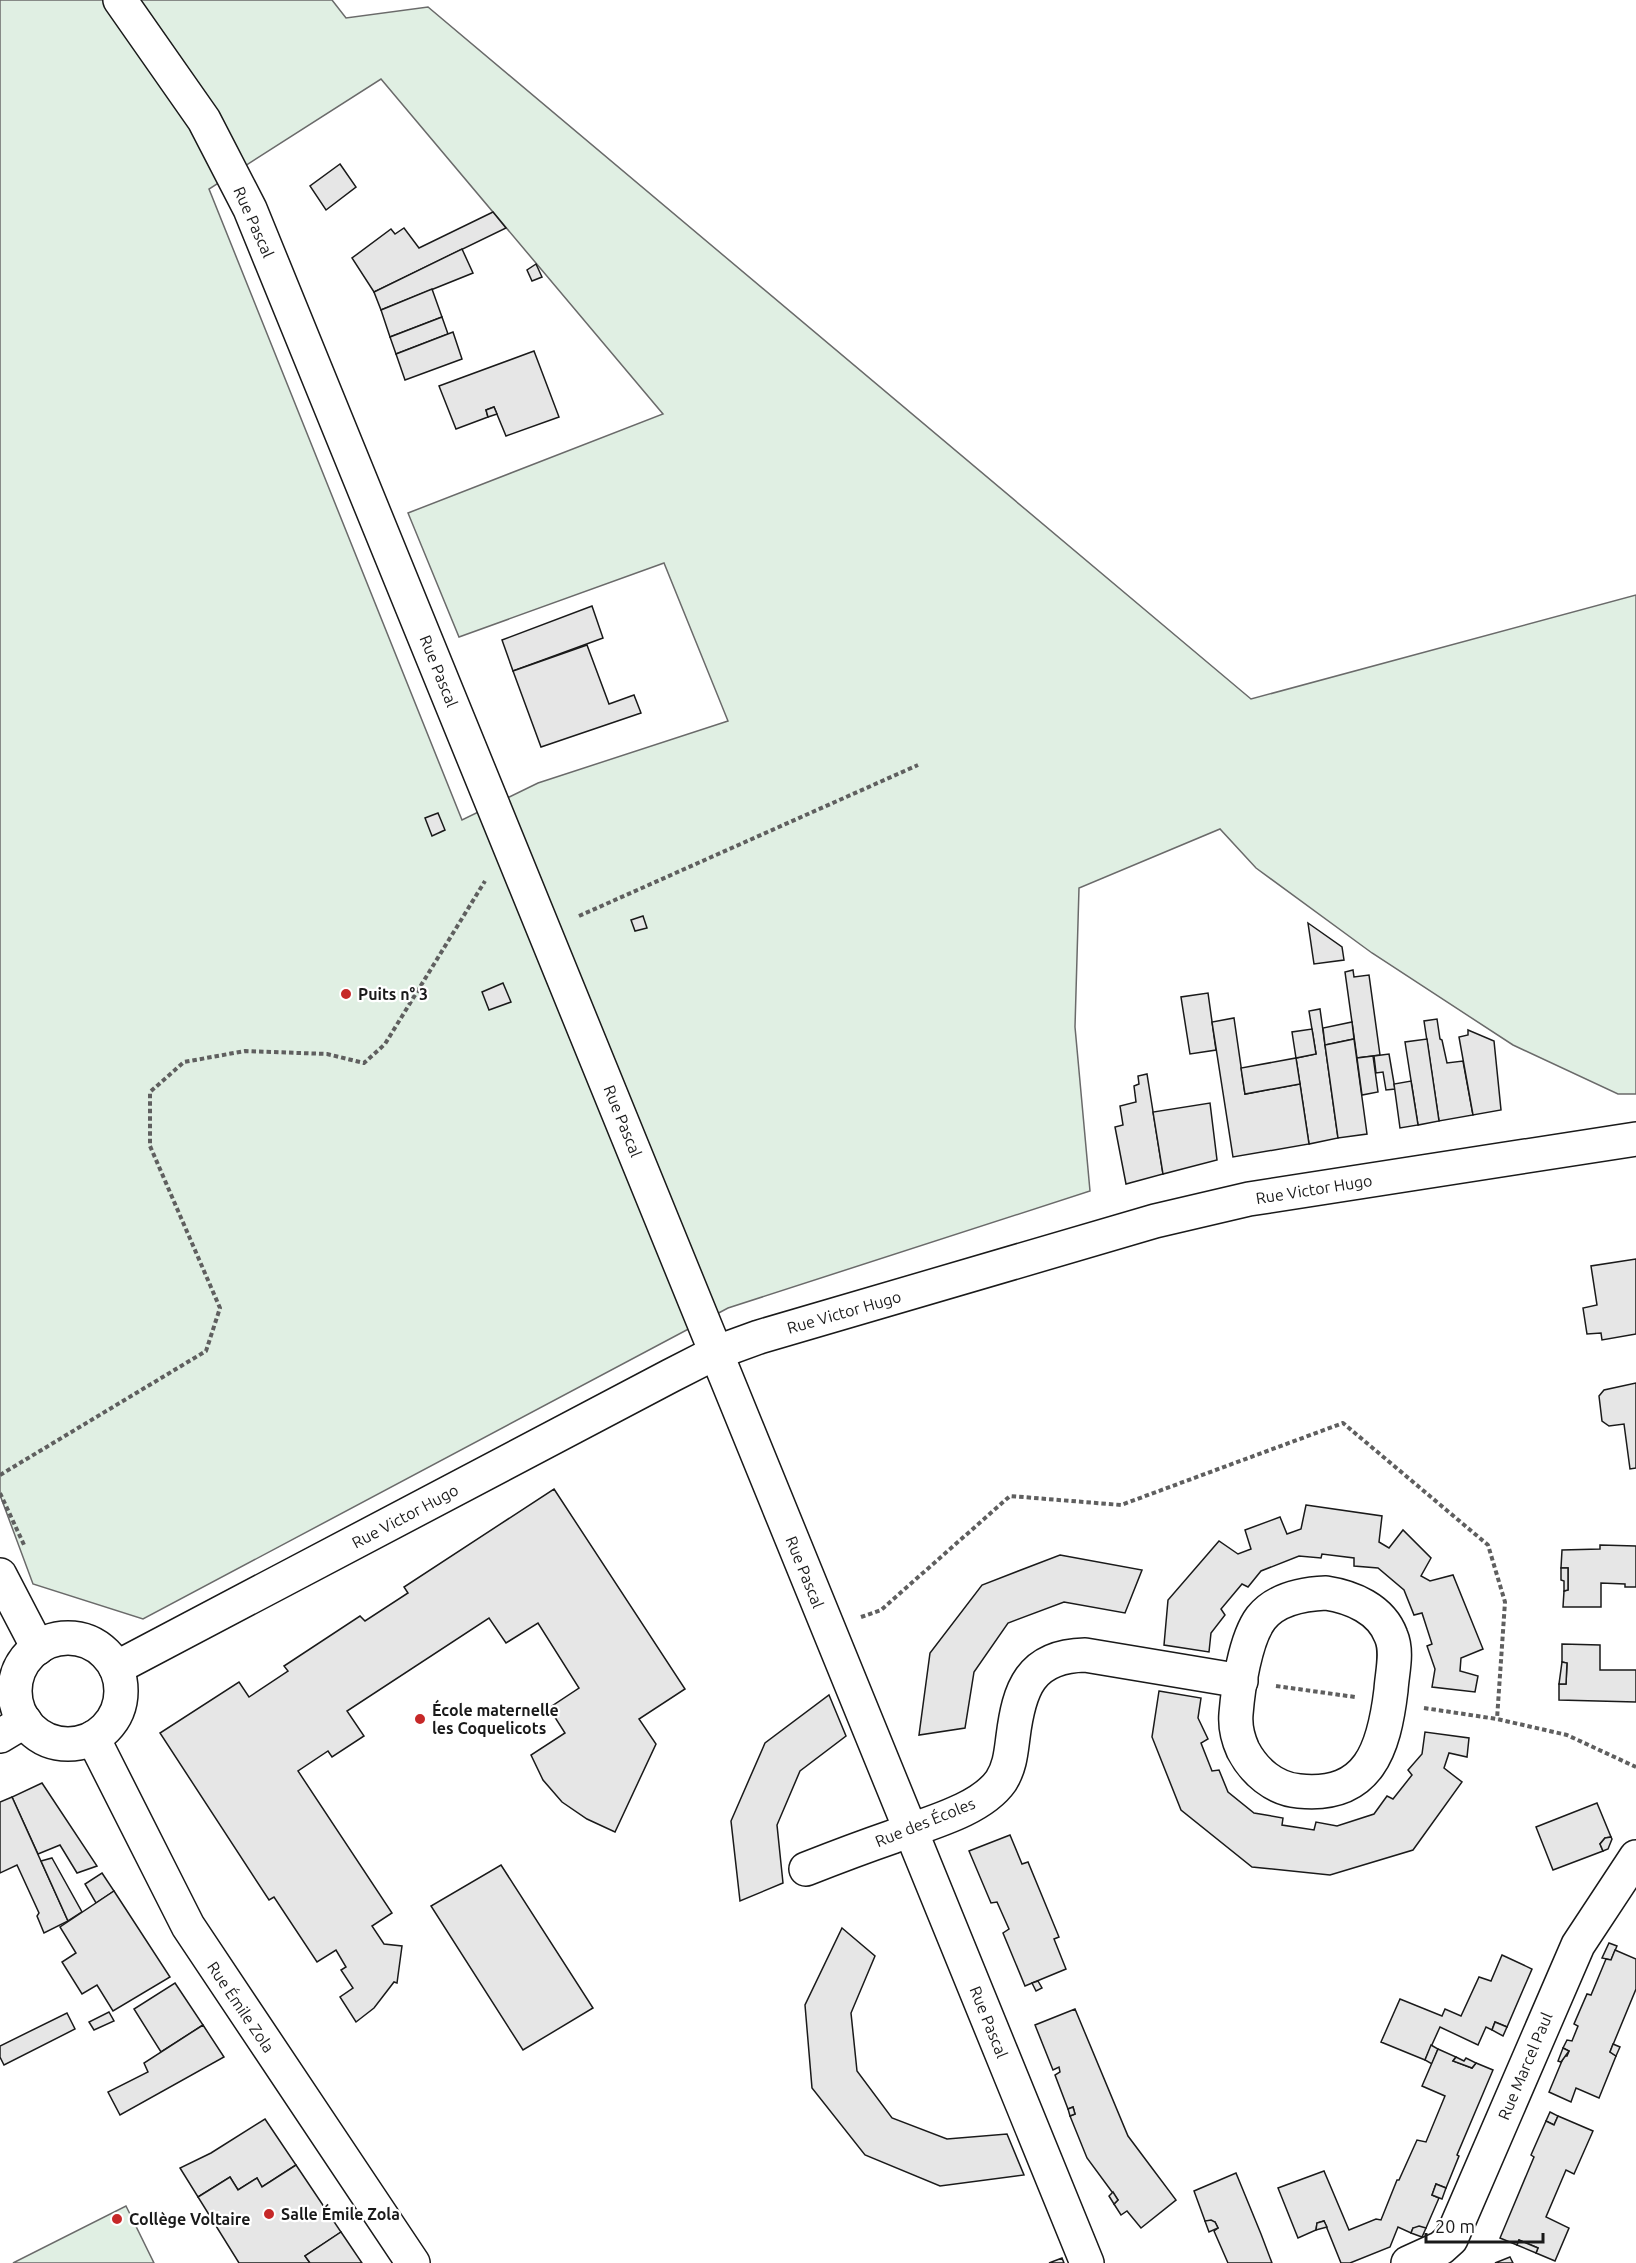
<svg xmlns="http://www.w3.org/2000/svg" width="1636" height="2263" viewBox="0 0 1636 2263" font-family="Ubuntu,sans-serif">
  <rect width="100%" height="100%" fill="#fff"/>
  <g fill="#e0efe3" stroke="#6a6a6a" stroke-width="1.5" fill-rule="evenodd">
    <path d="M0,0h332l14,18 82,-11 823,692 385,-104v499h-18l-105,-49 -141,-92 -116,-85 -36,-39 -141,59 -4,139 15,164 -362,117 -585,311 -110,-35 -33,-89zM381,79l282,335 -255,99 51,124 205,-74 64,158 -190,62 -76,37 -253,-631z"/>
    <polygon points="126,2206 154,2263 13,2263"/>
  </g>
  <g fill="#e6e6e6" stroke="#1a1a1a" stroke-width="1.5">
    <polygon points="340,164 356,187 326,210 310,186"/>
    <polygon points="493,212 506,228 374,292 352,258 391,229 395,234 404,228 419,248"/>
    <polygon points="462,249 473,273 381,310 374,292"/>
    <polygon points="536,264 542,277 532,281 527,270"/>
    <polygon points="432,289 442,317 390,337 381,310"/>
    <polygon points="442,317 448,334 396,354 390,337"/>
    <polygon points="453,332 462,359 405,380 396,354"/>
    <polygon points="534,351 559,417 506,436 494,407 486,410 488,417 456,429 439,386"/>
    <polygon points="494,407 497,414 488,417 486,410"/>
    <polygon points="592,606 603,638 513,671 502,640"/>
    <polygon points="587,645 609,704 634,695 641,713 541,747 513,671"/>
    <polygon points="438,813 445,830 432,836 425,818"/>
    <polygon points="643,916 647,928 635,931 631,920"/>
    <polygon points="1308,923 1342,947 1344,960 1314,964"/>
    <polygon points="1353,970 1354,977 1369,975 1380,1055 1357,1058 1345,972"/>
    <polygon points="503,983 511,1002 489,1010 482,992"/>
    <polygon points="1208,993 1216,1050 1190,1054 1181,997"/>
    <polygon points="1320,1009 1338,1138 1309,1144 1296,1058 1316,1054 1309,1011"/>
    <polygon points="1234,1018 1245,1094 1300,1084 1309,1144 1233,1157 1212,1022"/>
    <polygon points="1437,1019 1440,1039 1442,1040 1447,1063 1463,1061 1473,1115 1439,1121 1424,1021"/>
    <polygon points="1352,1022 1354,1039 1325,1045 1323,1028"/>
    <polygon points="1312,1029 1316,1054 1296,1058 1292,1032"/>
    <polygon points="1468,1030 1494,1041 1501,1110 1473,1115 1459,1037 1468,1035"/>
    <polygon points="1354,1039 1367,1134 1338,1138 1325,1045"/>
    <polygon points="1427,1039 1439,1121 1418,1125 1405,1042"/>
    <polygon points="1389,1054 1395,1089 1386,1090 1383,1072 1376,1073 1374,1056"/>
    <polygon points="1373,1056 1378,1092 1362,1095 1357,1058"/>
    <polygon points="1296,1058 1300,1084 1245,1094 1241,1068"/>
    <polygon points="1147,1074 1163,1174 1126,1184 1115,1127 1123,1125 1120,1106 1136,1102 1134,1086 1139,1084 1138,1076"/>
    <polygon points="1411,1081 1418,1125 1400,1128 1394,1084"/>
    <polygon points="1210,1103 1217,1160 1163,1174 1153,1112"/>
    <polygon points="1636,1259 1636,1334 1602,1340 1601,1333 1587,1334 1583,1308 1597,1305 1591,1266"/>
    <polygon points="1636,1383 1636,1468 1630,1469 1624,1424 1609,1426 1602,1421 1599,1396 1604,1390"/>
    <polygon points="554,1489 685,1689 639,1719 656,1744 615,1832 587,1819 562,1802 543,1780 531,1755 565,1733 549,1708 579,1688 538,1623 506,1643 489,1618 347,1711 364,1736 332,1757 328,1751 298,1771 392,1913 372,1926 384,1944 402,1946 397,1983 394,1982 374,2008 356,2022 340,1997 353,1988 341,1970 346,1967 336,1950 317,1962 274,1897 269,1900 160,1733 239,1682 249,1697 288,1671 284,1666 360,1616 365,1621 408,1593 404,1587"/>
    <polygon points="1306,1505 1382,1516 1379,1542 1389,1548 1403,1530 1431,1558 1421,1576 1430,1581 1453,1575 1483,1649 1461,1658 1460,1671 1478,1676 1475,1692 1432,1687 1435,1669 1427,1646 1432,1644 1422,1613 1414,1615 1404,1590 1378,1568 1354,1566 1354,1558 1322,1554 1321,1558 1299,1556 1261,1571 1248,1587 1242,1584 1221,1609 1225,1615 1211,1633 1209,1652 1164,1645 1168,1600 1219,1541 1238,1554 1251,1549 1245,1530 1280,1517 1287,1534 1301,1529"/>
    <polygon points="1600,1545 1636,1546 1636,1587 1625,1587 1625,1584 1601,1583 1601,1607 1563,1607 1564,1591 1568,1590 1568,1568 1561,1568 1562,1550 1600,1549"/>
    <polygon points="1060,1555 1142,1570 1125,1613 1064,1602 1008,1623 974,1672 965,1728 919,1735 930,1653 982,1585"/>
    <polygon points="1561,1568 1568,1568 1568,1590 1564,1591 1564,1581 1561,1580"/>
    <polygon points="1562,1644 1600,1645 1600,1670 1636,1670 1636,1702 1559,1700 1559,1684 1566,1684 1567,1663 1562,1662"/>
    <polygon points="1562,1662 1567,1663 1566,1684 1559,1684"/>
    <polygon points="1159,1691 1201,1698 1198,1718 1208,1739 1201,1743 1212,1771 1219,1770 1228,1792 1254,1813 1283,1818 1282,1825 1314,1830 1316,1822 1337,1826 1374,1814 1387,1796 1393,1799 1412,1775 1408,1770 1422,1754 1425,1732 1469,1738 1467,1757 1449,1753 1444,1768 1462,1782 1413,1850 1330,1875 1252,1867 1181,1810 1152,1737"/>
    <polygon points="829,1695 846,1736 800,1771 777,1825 783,1883 740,1901 731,1821 765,1743"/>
    <polygon points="42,1783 97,1866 77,1873 60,1845 38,1854 12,1797"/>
    <polygon points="12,1797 68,1921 44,1933 37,1916 39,1913 17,1865 0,1873 0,1802"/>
    <polygon points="1597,1803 1611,1837 1605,1838 1600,1844 1603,1851 1553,1870 1536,1827"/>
    <polygon points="1010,1835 1022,1864 1028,1862 1059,1937 1054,1939 1066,1969 1025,1986 1003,1933 1009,1929 997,1902 991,1903 969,1851"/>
    <polygon points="1611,1837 1612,1839 1608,1849 1603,1851 1600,1844 1605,1838"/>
    <polygon points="52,1858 82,1912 68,1921 41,1861"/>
    <polygon points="501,1865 593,2008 523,2050 431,1906"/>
    <polygon points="102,1873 114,1891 96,1903 85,1884"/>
    <polygon points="114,1891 170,1977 113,2011 97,1985 82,1994 62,1962 76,1953 60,1927"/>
    <polygon points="842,1928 875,1956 851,2013 857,2071 892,2118 947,2139 1007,2134 1024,2175 940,2186 865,2155 812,2088 805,2005"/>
    <polygon points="1609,1943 1617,1946 1611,1960 1602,1958"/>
    <polygon points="1615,1950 1636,1959 1636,1989 1610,2052 1616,2056 1599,2098 1576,2088 1571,2102 1549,2092 1564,2056 1567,2056 1569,2051 1563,2048 1567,2040 1572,2041 1578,2026 1574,2024 1587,1994 1591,1995 1606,1959 1611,1960"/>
    <polygon points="1502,1955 1532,1969 1507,2027 1495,2022 1492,2030 1486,2027 1478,2045 1440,2027 1425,2060 1381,2042 1400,1999 1442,2016 1445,2009 1461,2016 1479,1977 1491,1981"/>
    <polygon points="1038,1981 1042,1988 1036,1991 1032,1983"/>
    <polygon points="175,1983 203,2025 161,2052 134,2009"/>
    <polygon points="1075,2009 1128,2136 1176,2200 1141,2228 1127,2211 1121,2215 1114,2204 1118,2200 1087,2158 1070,2116 1075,2114 1073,2107 1068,2109 1055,2075 1060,2072 1059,2067 1053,2070 1035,2025"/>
    <polygon points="109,2012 114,2021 94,2030 89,2022"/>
    <polygon points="67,2013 75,2029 4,2065 0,2057 0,2046"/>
    <polygon points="1495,2022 1507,2027 1503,2036 1492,2030"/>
    <polygon points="203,2025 224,2057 120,2115 108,2092 148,2072 144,2063"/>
    <polygon points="1613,2044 1620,2047 1616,2056 1610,2052"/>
    <polygon points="1431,2045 1438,2049 1432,2064 1425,2060"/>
    <polygon points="1563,2048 1569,2051 1561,2062 1558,2061"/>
    <polygon points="1438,2049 1456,2057 1453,2061 1472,2068 1476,2063 1493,2070 1457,2155 1459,2156 1446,2188 1436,2184 1432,2195 1439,2198 1426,2228 1413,2228 1411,2233 1398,2227 1390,2247 1350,2263 1341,2263 1324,2221 1317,2223 1316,2230 1298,2238 1278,2188 1324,2171 1349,2230 1376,2219 1381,2220 1397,2180 1399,2180 1417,2140 1426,2142 1445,2096 1422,2086"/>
    <polygon points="1456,2057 1464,2061 1466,2058 1476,2063 1472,2068 1453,2061"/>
    <polygon points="1073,2107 1075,2114 1070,2116 1068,2109"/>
    <polygon points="1550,2112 1558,2116 1554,2125 1546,2121"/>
    <polygon points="1558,2116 1593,2131 1574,2174 1566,2170 1546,2217 1569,2228 1555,2261 1536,2253 1538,2248 1519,2240 1517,2245 1500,2238 1534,2157 1531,2155 1546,2121 1554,2125"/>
    <polygon points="265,2119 296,2165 262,2187 257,2178 238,2190 230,2177 198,2197 180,2168 211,2153"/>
    <polygon points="296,2165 341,2232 305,2256 310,2263 239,2263 198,2197 230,2177 238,2190 257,2178 262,2187"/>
    <polygon points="1236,2173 1261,2234 1272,2263 1228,2263 1214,2231 1218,2228 1215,2222 1205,2221 1194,2191"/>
    <polygon points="1436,2184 1446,2188 1442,2199 1432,2195"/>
    <polygon points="1113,2192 1118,2200 1114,2204 1109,2196"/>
    <polygon points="1211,2220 1215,2222 1218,2228 1209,2232 1205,2221"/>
    <polygon points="1324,2221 1327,2227 1316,2230 1317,2223"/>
    <polygon points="1419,2226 1426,2228 1422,2237 1411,2233 1413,2228"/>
    <polygon points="341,2232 362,2263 310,2263 305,2256"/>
    <polygon points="1519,2240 1538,2248 1536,2253 1517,2245"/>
    <polygon points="1510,2257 1513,2263 1495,2263"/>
    <polygon points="1062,2258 1064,2263 1049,2263"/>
  </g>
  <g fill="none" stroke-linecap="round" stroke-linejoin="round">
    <defs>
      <g id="minor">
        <polyline points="120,0 204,120 250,209 1087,2263"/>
        <polyline points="0,1575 38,1648"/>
        <path d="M1326,1593c26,4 55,16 65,43 7,16 1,37 0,54 -7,59 -22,108 -92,101 -25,-2 -45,-20 -56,-41 -5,-11 -8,-24 -7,-36 2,-25 9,-75 25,-96 15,-19 42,-24 65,-25z"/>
        <circle cx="68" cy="1691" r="53"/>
        <polyline points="116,1668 670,1376 715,1353 759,1337 1155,1221 1249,1199 1636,1139"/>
        <polyline points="0,1736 25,1721"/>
        <polyline points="93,1738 188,1926 413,2263"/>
        <path d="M806,1869c28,-11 57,-22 86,-32 33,-13 88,-26 109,-56 9,-14 10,-29 12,-44 6,-48 17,-81 72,-82l156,26"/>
        <polyline points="1408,2263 1441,2248 1451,2239 1578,1945 1636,1857"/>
      </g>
    </defs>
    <use href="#minor" stroke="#1a1a1a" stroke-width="36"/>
    <g stroke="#5f5f5f" stroke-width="4" stroke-dasharray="4.5 3" stroke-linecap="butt">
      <polyline points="579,916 918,765"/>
      <polyline points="0,1475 206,1351 220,1308 150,1146 150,1092 184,1062 245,1051 327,1054 364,1063 385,1044 485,881"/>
      <polyline points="0,1493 25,1547"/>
      <polyline points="861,1617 881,1610 1010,1496 1121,1505 1343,1423 1488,1545 1505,1602 1497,1719"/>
      <polyline points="1276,1686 1355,1697"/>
      <polyline points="1424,1708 1497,1719 1567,1735 1636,1767"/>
    </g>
    <use href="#minor" stroke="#fff" stroke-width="33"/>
  </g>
  <g fill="#c62828" stroke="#fff" stroke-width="2">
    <circle cx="346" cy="994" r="6"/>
    <circle cx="420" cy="1719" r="6"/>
    <circle cx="269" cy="2214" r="6"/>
    <circle cx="117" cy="2219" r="6"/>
  </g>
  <g text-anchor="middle" stroke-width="4.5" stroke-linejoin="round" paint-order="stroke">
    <g font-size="16" fill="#1a1a1a" stroke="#fff">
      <text transform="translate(254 222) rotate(66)" y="6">Rue Pascal</text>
      <text transform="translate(439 671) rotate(68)" y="6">Rue Pascal</text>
      <text transform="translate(623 1121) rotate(68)" y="6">Rue Pascal</text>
      <text transform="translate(1314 1189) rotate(-9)" y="6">Rue Victor Hugo</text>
      <text transform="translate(844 1312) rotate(-16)" y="6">Rue Victor Hugo</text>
      <text transform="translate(405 1516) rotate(-28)" y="6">Rue Victor Hugo</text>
      <text transform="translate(805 1572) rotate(68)" y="6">Rue Pascal</text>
      <text transform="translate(925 1822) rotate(-22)" y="6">Rue des Écoles</text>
      <text transform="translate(241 2007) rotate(56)" y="6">Rue Émile Zola</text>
      <text transform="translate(989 2022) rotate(68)" y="6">Rue Pascal</text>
      <text transform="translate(1525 2066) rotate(-67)" y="6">Rue Marcel Paul</text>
    </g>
    <g font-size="16" font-weight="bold" fill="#1a1a1a" stroke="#fff" text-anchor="start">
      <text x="358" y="1000">Puits n° 3</text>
      <text x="432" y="1716">École maternelle<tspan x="432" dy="18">les Coquelicots</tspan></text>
      <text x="281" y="2220">Salle Émile Zola</text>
      <text x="129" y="2225">Collège Voltaire</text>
    </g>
  </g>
  <path d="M1426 2233v9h117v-9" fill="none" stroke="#1a1a1a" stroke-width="3"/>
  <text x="1435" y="2233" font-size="18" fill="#1a1a1a" stroke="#ffffff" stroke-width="4.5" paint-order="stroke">20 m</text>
</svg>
